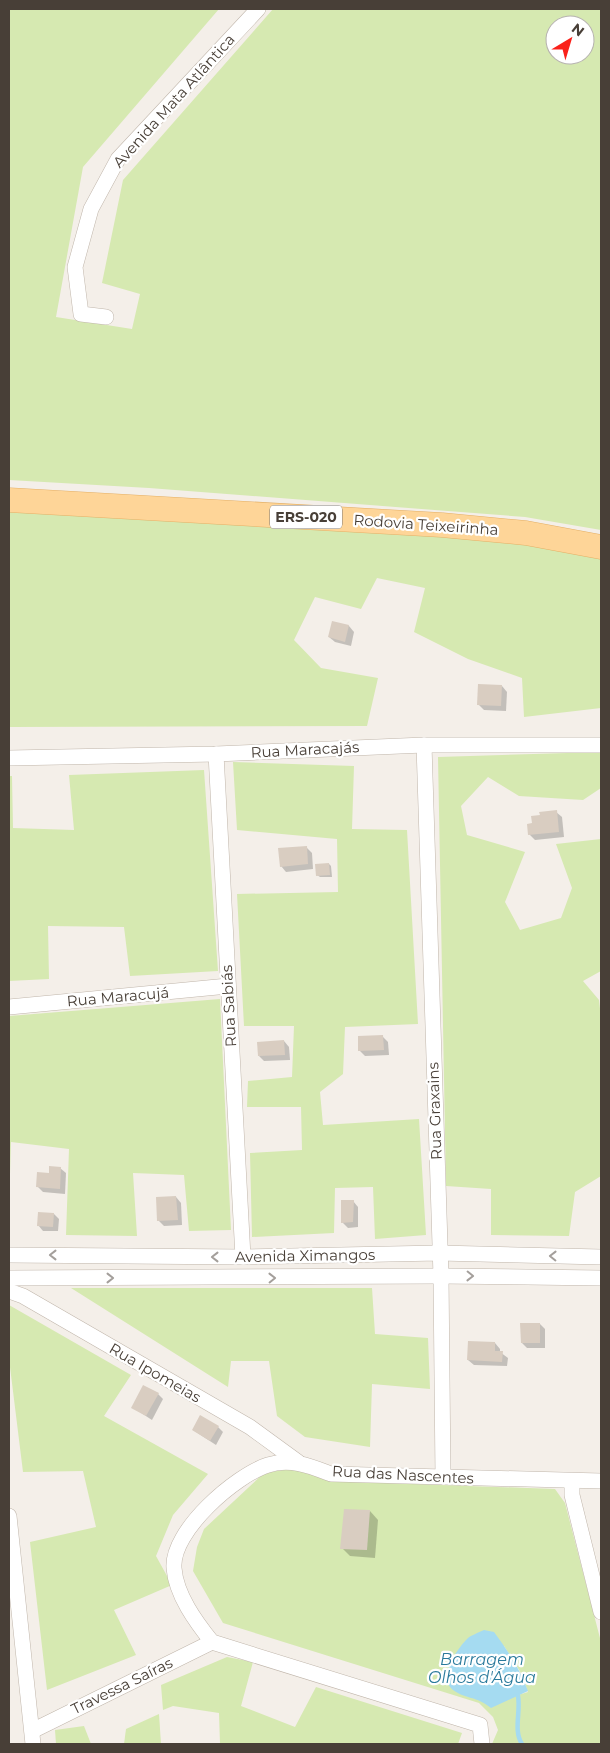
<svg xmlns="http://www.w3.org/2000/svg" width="610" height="1753" viewBox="0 0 610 1753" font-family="Montserrat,sans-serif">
  <rect width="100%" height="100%" fill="#f4efe9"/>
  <g fill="#d6e9b1" fill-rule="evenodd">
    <path d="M9,9h210l-136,158 -27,150 76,12 8,-35 -38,-11 21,-103 150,-171h328v521l-76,-13 -376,-29 -140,-8zM555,25h30v30h-30z"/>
    <polygon points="9,511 525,541 601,555 601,708 524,717 522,678 468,659 414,632 425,588 377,578 361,609 315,597 294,640 321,668 378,678 367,726 9,727"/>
    <polygon points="601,752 601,788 583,800 519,796 488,777 461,806 467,835 525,852 505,902 520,930 561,918 572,888 556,844 601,839 601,971 583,981 599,1000 601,1017 601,1176 575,1192 569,1236 491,1235 491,1189 446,1186 438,757"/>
    <polygon points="233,762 354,766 352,829 407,830 418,1024 345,1027 343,1074 320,1092 323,1125 419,1119 426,1235 375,1239 373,1187 335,1188 334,1233 252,1237 250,1153 302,1150 301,1107 247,1107 248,1081 292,1077 294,1026 244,1026 237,894 338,892 337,839 237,830"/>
    <polygon points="204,770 218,971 130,976 124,927 48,926 49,979 9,981 9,776 12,776 13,828 74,830 69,775"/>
    <polygon points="220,999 231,1230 189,1231 184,1175 133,1173 137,1236 66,1235 69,1149 11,1142 9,1206 9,1016"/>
    <polygon points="71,1288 372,1288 375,1334 428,1338 430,1389 372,1384 370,1447 305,1437 277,1416 269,1361 231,1361 228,1387"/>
    <polygon points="9,1305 131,1375 104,1416 208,1474 173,1515 156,1556 172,1585 114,1610 136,1655 47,1690 30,1542 96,1527 83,1471 23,1472 9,1359"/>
    <path d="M296,1468l34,13 225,8 10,14 36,139v102h-109l6,-14 -5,-13 -14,-14 -256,-80 -30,-52 4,-24 7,-18 60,-56zM504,1646l17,27 7,19c-20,7 -42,9 -62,4z"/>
    <polygon points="227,1657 253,1662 241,1706 295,1727 316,1687 462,1733 458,1744 220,1744 219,1713 173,1706 163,1710 161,1685"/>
    <polygon points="159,1714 161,1744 124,1744 126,1729"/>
    <polygon points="84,1726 91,1744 56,1744 55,1730"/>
  </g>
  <path fill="#a5dbf1" d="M484,1630l10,2c14,19 26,37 34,59l-37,17c-14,-12 -26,-9 -38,-18 -16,-12 4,-41 14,-51 4,-4 11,-6 17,-9z"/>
  <g fill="#0003">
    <polygon points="333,622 349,626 354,632 351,646 335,642 329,637"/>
    <polygon points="502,686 507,692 506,711 484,710 478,704"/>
    <polygon points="556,812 562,817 564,837 535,840 529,834 533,824"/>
    <polygon points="306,847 312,853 313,869 286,872 281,866"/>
    <polygon points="329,864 331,866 332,877 320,877 317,875"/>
    <polygon points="383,1037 388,1042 389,1055 365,1056 359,1050"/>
    <polygon points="284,1041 289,1047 290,1060 264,1061 259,1056"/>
    <polygon points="60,1168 66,1173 65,1194 43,1192 38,1187 50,1174"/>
    <polygon points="176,1197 181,1203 182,1225 164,1226 158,1220"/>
    <polygon points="353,1201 358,1207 358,1227 348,1228 342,1222"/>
    <polygon points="54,1214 59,1219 58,1231 43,1231 38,1225"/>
    <polygon points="540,1324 545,1329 545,1348 527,1348 522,1343"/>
    <polygon points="495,1343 500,1349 500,1352 508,1358 507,1366 474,1365 468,1360"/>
    <polygon points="158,1394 163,1399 152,1420 132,1407"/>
    <polygon points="218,1427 223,1432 216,1445 193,1430"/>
    <polygon points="370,1511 378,1520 375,1558 350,1556 342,1548"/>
  </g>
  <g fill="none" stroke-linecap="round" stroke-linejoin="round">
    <path stroke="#a5dbf1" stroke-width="4.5" d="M518,1696c3,16 -5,34 4,48"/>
  </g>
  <g fill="#d9cdc1">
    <polygon points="332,621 349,625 345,642 328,637"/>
    <polygon points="478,684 502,685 501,706 477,705"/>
    <polygon points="557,810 559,832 528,835 527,824 532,823 531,816 540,815 539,812"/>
    <polygon points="307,846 308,864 280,867 278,848"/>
    <polygon points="329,863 330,875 316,876 315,864"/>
    <polygon points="383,1035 384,1050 358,1051 358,1036"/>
    <polygon points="284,1040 285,1055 258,1056 257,1042"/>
    <polygon points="49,1166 61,1167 60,1189 36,1187 37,1172 49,1173"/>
    <polygon points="176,1196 178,1220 157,1221 156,1197"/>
    <polygon points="341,1200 354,1200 353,1222 341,1223"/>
    <polygon points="38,1212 54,1213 53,1227 37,1226"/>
    <polygon points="520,1323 540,1323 540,1343 521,1343"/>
    <polygon points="468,1341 495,1342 495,1351 503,1351 502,1362 467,1360"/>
    <polygon points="143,1385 159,1393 146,1416 131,1408"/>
    <polygon points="200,1415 219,1426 210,1441 192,1430"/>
    <polygon points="344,1509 370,1510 367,1550 340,1549"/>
  </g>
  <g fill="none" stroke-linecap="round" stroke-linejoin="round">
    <defs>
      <g id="minor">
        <polyline points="106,317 81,314 75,267 91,209 118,159 258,9"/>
        <polyline points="424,745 441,1276 443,1477"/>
        <polyline points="216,754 243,1257"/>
        <polyline points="9,758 216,754 424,745 601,745"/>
        <polyline points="9,1007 228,986"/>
        <polyline points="9,1255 243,1257 439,1253 601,1257"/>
        <polyline points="9,1278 441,1276 601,1278"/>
        <polyline points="9,1291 23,1296 250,1427 298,1462"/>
        <polyline points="572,1482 572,1495 601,1612"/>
        <polyline points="9,1516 33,1744"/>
        <polyline points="32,1731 212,1642"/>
        <path d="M482,1744l-2,-19 -268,-83c-16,-20 -36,-47 -38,-74 -3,-37 62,-93 94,-103 23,-7 42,1 63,9l270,7"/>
      </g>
      <polyline id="primary" points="9,500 442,525 526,533 601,547"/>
    </defs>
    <use href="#minor" stroke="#c0b6ab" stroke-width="16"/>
    <use href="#primary" stroke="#e4b067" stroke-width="25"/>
    <use href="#minor" stroke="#fff" stroke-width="15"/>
    <use href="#primary" stroke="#fed598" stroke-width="24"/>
  </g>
  <defs><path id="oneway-chevron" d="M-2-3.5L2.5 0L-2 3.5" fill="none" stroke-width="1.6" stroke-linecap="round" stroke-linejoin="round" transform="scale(1.25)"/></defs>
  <g stroke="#a49f9b">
    <use href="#oneway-chevron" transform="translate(53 1255) rotate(-180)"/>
    <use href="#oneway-chevron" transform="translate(553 1256) rotate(-179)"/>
    <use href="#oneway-chevron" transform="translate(215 1257) rotate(-180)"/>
    <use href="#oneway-chevron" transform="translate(470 1276) rotate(1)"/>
    <use href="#oneway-chevron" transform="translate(110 1278)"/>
    <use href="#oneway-chevron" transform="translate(272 1278) rotate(-1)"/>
  </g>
  <g text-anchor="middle" stroke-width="4.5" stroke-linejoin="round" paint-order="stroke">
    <rect fill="#fff" stroke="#7f7973" stroke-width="1" x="270" y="505.5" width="72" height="23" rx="4"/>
    <g font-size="14" font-weight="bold" fill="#483f37">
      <text x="306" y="522">ERS-020</text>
    </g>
    <g font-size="15" fill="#483f37" stroke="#fff">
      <text transform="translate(174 101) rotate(-48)" y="5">Avenida Mata Atlântica</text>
      <text transform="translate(426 525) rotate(4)" y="5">Rodovia Teixeirinha</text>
      <text transform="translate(305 750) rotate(-3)" y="5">Rua Maracajás</text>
      <text transform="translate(118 997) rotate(-5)" y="5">Rua Maracujá</text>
      <text transform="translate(229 1006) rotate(-93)" y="5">Rua Sabiás</text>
      <text transform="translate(435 1111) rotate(-92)" y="5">Rua Graxains</text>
      <text transform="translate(305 1256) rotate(-1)" y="5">Avenida Ximangos</text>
      <text transform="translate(155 1373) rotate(30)" y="5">Rua Ipomeias</text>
      <text transform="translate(403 1475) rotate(3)" y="5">Rua das Nascentes</text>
      <text transform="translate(122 1686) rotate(-26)" y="5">Travessa Saíras</text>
    </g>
    <g font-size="16" font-style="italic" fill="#2a7a9c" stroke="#fff">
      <text x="482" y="1665">Barragem<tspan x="482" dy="18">Olhos d'Água</tspan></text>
    </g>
  </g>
  <rect width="610" height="1753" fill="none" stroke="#483f37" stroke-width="20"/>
  <g transform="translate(570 40) rotate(38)"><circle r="24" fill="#ffffff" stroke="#b6b2af"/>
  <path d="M0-4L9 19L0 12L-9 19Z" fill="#fa211a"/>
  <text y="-8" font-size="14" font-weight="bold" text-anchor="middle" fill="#483f37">N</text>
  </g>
</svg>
